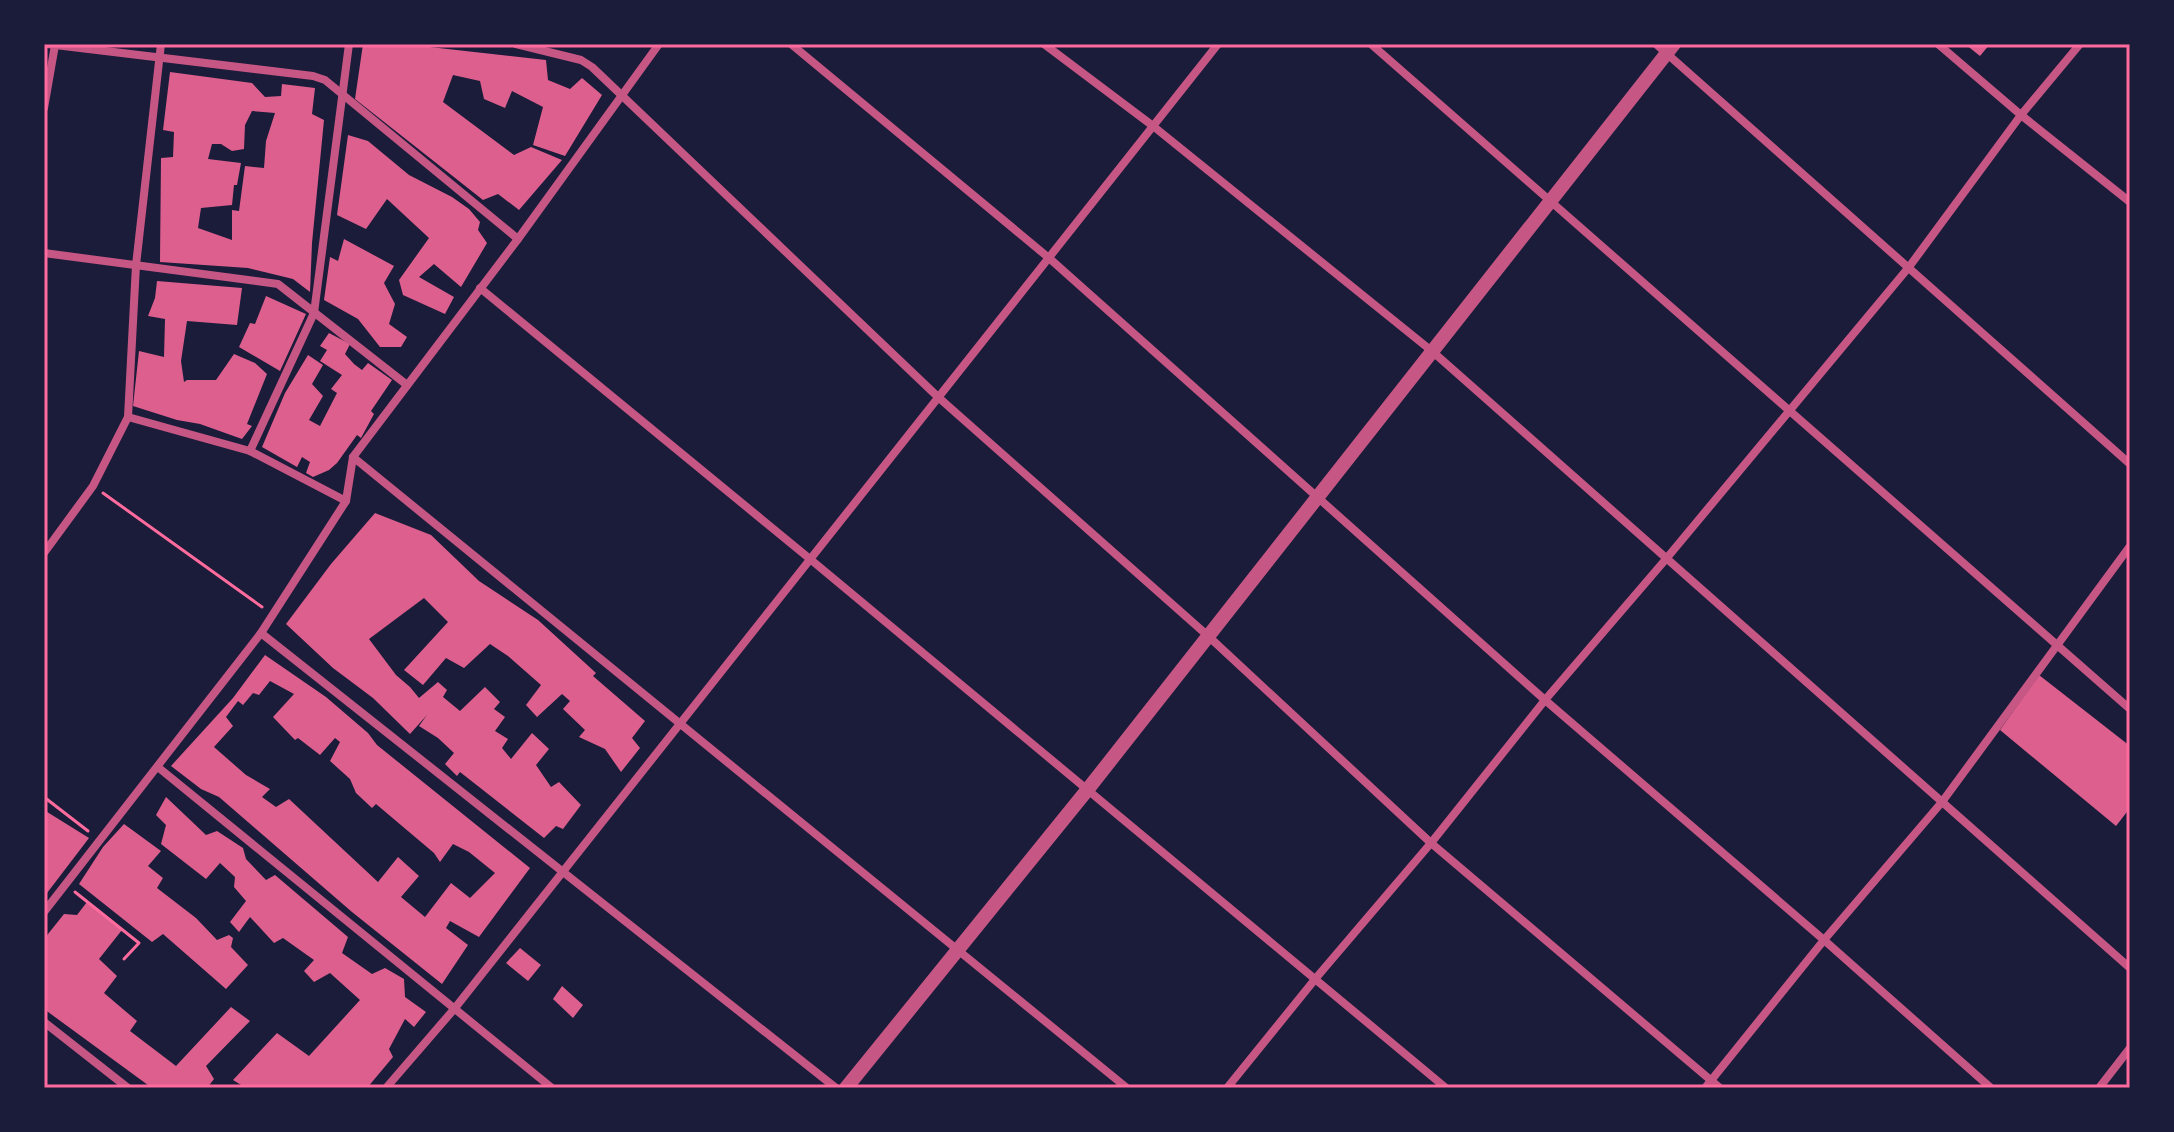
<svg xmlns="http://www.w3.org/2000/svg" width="2174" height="1132" viewBox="0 0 2174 1132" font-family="Helvetica,sans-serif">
  <rect width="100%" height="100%" fill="#1b1b3a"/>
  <g fill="#dd5f8e" fill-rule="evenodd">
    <polygon points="363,44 403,44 546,60 548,80 570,89 582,78 602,95 565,156 533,145 543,107 512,91 505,108 484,99 480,81 453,75 443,102 514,155 531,147 562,160 519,210 498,194 483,200 355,99"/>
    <polygon points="1965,44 1990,44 1980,56"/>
    <path d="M170,72l82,11 13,14 16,-1 1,-12 33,4 -3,26 12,6 -12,123 -2,49 -17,-13 -45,-11 -88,-6 1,-104 12,-1 1,-25 -11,-2zM252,111l23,2 -9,28 -2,27 -19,-2 -6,45 -7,-1v30l-34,-12 3,-20 31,-3 2,-20h3l4,-22 -33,-4 4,-15h9l11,7 12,-2 1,-24z"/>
    <polygon points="348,135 368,141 409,175 452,197 469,209 480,222 478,230 487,243 461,287 434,264 419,277 454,297 445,314 403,295 399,280 429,238 387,199 366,229 337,215"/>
    <polygon points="344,239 394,266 384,283 395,304 389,324 407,337 401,347 380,347 358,319 324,300 330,257 338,261"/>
    <polygon points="157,281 242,288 237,325 187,321 181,361 184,382 187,380 216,380 234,354 255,363 267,374 247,424 252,426 242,439 200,424 177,420 133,406 139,351 164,357 165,319 148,316 155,298"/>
    <polygon points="266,296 306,314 280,371 239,347 250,323 255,324"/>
    <polygon points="329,333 350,344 345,354 354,364 362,370 368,363 392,380 371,411 374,414 361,438 357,435 337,463 329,470 313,477 306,473 310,462 302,457 297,467 262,447 285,393 308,355 323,365 312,384 323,396 309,420 320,426 337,393 331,389 342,375 320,361 327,350 320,346"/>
    <polygon points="375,513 431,535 479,581 538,620 596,673 593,676 645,721 632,738 640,748 621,772 605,749 579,737 585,730 563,709 570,701 562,694 537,717 526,705 541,685 508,656 490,644 464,668 446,658 423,685 404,670 448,622 424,598 369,639 396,675 410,687 419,698 438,682 447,690 443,697 460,711 485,687 500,702 494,709 505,717 495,731 508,739 502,748 511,759 532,733 549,749 536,765 551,787 559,782 581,805 563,829 556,826 544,838 460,772 457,776 445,764 454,753 438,738 419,726 427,715 410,734 373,698 333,668 286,624 331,564"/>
    <path d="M265,655l61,42 42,36 9,12 153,123 -51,69 -29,-16 -4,7 22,17 -26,39 -90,-72 -133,-115 -18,-8 -30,-23 62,-68zM270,681l24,13 -21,23 22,23 3,-2 22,17 15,-17 5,4 -10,19 20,18 6,14 16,15 4,-4 58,49 6,9 13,-18 16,8 26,21 -25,25 -19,-15 -26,34 -24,-20 18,-21 -21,-19 -20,25 -89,-83 -13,8 -14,-10 8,-8 -24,-14 -32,-28 19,-21 -7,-9 12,-16 5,4 10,-12 6,2z"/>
    <polygon points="2039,675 2130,746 2130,808 2116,826 2000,730"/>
    <polygon points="166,797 206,835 217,831 243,848 246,859 266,880 275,875 348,937 342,953 372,974 385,968 404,979 405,997 426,1012 414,1027 405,1019 389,1049 393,1057 367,1088 246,1088 233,1080 277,1033 309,1056 360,1000 330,973 314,982 304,971 314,960 283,938 274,943 250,917 239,932 230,922 246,901 234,887 235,877 220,863 206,879 161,844 166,825 156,815"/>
    <polygon points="44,810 89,838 44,897"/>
    <polygon points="124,824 161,851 148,866 163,878 157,888 196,918 217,940 229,935 233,938 231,947 248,965 226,989 163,934 152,942 79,884 103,847"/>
    <polygon points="87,902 122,930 99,959 117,976 104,993 137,1021 130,1031 176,1066 231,1007 250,1021 206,1066 214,1079 207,1088 152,1088 44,1009 44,939 64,914 77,915"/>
    <polygon points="520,948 541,965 528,981 506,963"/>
    <polygon points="562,986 583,1005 573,1018 553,999"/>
  </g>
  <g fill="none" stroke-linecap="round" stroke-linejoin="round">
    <g stroke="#ff6b9d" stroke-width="3">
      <polyline points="103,493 262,607"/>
      <polyline points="44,797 88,831"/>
      <polyline points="75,892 139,943 124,959"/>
    </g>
    <g stroke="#c65784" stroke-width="8">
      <polyline points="47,44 313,76 325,80 518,239"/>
      <polyline points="516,44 581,60 592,67 938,397 1207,635 1431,843 1720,1088"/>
      <polyline points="791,44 1049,258 1545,700 1824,940 1991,1088"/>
      <polyline points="1044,44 1153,126 1433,352 2130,968"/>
      <polyline points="1371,44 2130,709"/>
      <polyline points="1656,44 2130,464"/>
      <polyline points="1938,44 2021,115 2130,202"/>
      <polyline points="44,108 55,45"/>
      <polyline points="44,253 278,284 407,385"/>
      <polyline points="480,288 810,559 1446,1088"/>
      <polyline points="128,417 250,451 346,501"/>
      <polyline points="250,451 314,313 349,44"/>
      <polyline points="353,457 1127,1088"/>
      <polyline points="44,553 93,486 128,417 136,265 161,44"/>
      <polyline points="261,633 836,1088"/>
      <polyline points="159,768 552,1088"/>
      <polyline points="44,912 261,633 346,501 353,457 518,239 659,44"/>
      <polyline points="44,1022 128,1088"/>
      <polyline points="386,1088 455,1008 1218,44"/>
      <polyline points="1227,1088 1316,978 1431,843 1545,700 1666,559 1909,267 2021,115 2080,44"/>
      <polyline points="1705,1088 1824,940 1942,802 2130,546"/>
      <polyline points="2099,1088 2130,1048"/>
    </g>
    <polyline stroke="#c65784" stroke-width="14" points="846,1088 1088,789 1674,44"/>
  </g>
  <rect width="2174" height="1132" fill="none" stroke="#1b1b3a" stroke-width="92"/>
  <rect x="46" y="46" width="2082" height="1040" fill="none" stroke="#ff6b9d" stroke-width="3"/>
</svg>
